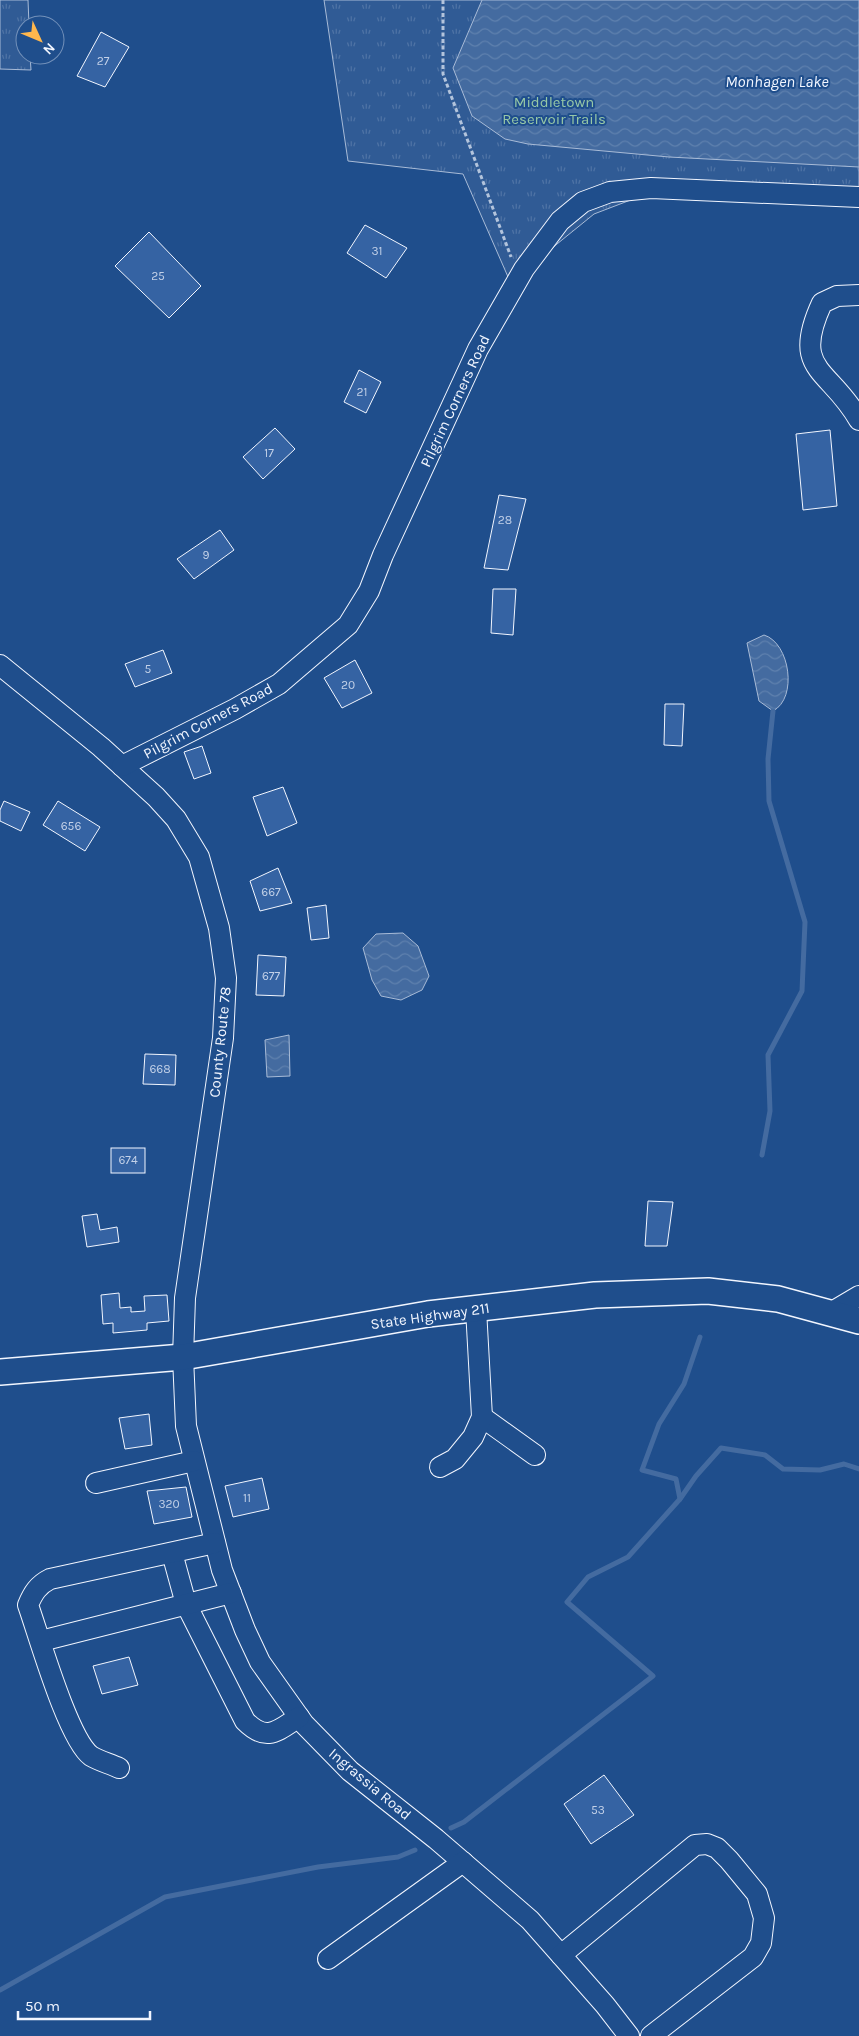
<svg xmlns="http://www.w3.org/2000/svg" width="859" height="2036" viewBox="0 0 859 2036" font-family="Karla,sans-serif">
  <defs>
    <pattern id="park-tufts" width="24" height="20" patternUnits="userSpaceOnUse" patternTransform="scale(1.25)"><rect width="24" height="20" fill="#305b95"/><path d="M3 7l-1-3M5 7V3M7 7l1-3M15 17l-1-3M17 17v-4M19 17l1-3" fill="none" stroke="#4e73a5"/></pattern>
    <pattern id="water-waves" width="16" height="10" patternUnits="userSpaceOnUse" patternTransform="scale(1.25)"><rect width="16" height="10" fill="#446ba0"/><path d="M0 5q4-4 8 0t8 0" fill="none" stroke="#5f81ae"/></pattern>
  </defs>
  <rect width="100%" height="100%" fill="#1f4e8c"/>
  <g fill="url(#park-tufts)" stroke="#a8bbd7">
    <polygon points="0,0 28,0 29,25 25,25 25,55 30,55 31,70 0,69"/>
    <polygon points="324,0 859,0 859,195 641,196 594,214 557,244 512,286 463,174 348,161"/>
  </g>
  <g fill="url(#water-waves)" stroke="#a8bbd7">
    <polygon points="482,0 859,0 859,167 669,157 528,144 505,139 472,116 453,68"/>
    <path d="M764,635c26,8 34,63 9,76l-14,-10 -12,-58z"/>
    <polygon points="403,933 418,946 429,976 422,990 401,1000 381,996 372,980 363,948 376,934"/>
    <polygon points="289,1035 290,1076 267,1077 265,1040"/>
  </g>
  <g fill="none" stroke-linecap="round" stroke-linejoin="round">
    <g stroke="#446ba0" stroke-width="5">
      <polyline points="762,1155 770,1111 768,1055 802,991 805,922 769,801 768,759 773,711"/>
      <polyline points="680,1499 696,1476 721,1448 765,1455 783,1469 820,1470 844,1464 859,1469"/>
      <polyline points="451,1828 464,1822 653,1676 567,1602 588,1577 628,1557 680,1499 676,1479 642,1470 659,1424 684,1384 700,1337"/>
      <polyline points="0,1990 165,1897 318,1867 398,1857 415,1850"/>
    </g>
  </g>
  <g fill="#3563a3" stroke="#f2f6ff">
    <polygon points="101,32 129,47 105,87 77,76"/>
    <polygon points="365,225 407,248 386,278 347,253"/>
    <polygon points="149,232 201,286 169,318 115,266"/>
    <polygon points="359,370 381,382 366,413 344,402"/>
    <polygon points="275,428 295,449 263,479 243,457"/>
    <polygon points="830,430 837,506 803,510 796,434"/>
    <polygon points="499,495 526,499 508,570 484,568"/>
    <polygon points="220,530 234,550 194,579 177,559"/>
    <polygon points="493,589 516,589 513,635 491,633"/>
    <polygon points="163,650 172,673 135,687 125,664"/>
    <polygon points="355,660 372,693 342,708 324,678"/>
    <polygon points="665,704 684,704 682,746 664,745"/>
    <polygon points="202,746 211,773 194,779 184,752"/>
    <polygon points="283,787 297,823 267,836 253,797"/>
    <polygon points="4,801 30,812 21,831 0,821 0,810"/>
    <polygon points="58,801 100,827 85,851 43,825"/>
    <polygon points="278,868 292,903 260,911 250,881"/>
    <polygon points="326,905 329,938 311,940 307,908"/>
    <polygon points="258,955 286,957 284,996 256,995"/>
    <polygon points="145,1054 176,1055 175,1085 143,1084"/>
    <rect x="111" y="1148" width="34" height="25"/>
    <polygon points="648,1201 673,1202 667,1246 645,1246"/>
    <polygon points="97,1214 100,1230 117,1227 119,1242 87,1247 82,1216"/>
    <polygon points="119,1293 120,1308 131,1307 131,1312 145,1311 144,1296 167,1295 169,1321 147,1323 147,1330 113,1333 113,1323 103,1324 101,1295"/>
    <polygon points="149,1414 152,1445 125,1449 119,1418"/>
    <polygon points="262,1478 269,1509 233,1517 225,1486"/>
    <polygon points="186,1487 192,1517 154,1524 147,1491"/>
    <polygon points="129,1657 138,1685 102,1694 93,1666"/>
    <polygon points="604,1775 634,1815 591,1844 564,1804"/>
  </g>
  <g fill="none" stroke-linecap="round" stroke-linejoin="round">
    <defs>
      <g id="minor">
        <path d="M859,295l-22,1 -15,7c-32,69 8,65 37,117"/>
        <polyline points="0,665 101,747 156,797 176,819 199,857 219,928 226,978 223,1038 185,1298 183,1357 186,1426 222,1570 245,1630 260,1662 304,1724 350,1771 436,1839 530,1920 605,2005 629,2036"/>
        <polyline points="122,766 235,709 279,684 348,625 369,591 383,555 478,349 524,269 560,221 583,202 610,192 651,188 859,197"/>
        <polyline points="832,1312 859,1296"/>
        <polyline points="482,1417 535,1455"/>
        <polyline points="440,1467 455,1459 473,1437 482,1417 476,1309"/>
        <polyline points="96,1483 194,1461"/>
        <path d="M172,1553l14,51 59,117c22,22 32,10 54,-4"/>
        <polyline points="41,1641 231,1593"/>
        <path d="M119,1768c-8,-4 -20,-7 -28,-12 -23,-17 -52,-120 -63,-151 5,-12 10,-20 22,-26l165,-36"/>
        <polyline points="561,1955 695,1845 707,1844 717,1848 729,1860 757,1894 764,1918 761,1943 753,1957 651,2036"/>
        <polyline points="328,1959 463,1862"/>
      </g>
      <polyline id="major" points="0,1372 183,1357 428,1314 595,1295 708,1291 778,1299 859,1321"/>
    </defs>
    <use href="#minor" stroke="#f2f6ff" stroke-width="22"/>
    <use href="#major" stroke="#f2f6ff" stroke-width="28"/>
    <polyline stroke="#b3c4dc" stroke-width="3" stroke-dasharray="4 2.5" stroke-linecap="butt" points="443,0 443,74 511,257"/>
    <use href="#minor" stroke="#1f4e8c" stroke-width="20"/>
    <use href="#major" stroke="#1f4e8c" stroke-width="25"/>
  </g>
  <g text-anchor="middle" stroke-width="4" stroke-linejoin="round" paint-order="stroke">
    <g font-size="12" fill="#c3d1e8">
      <text x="103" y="65">27</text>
      <text x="377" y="255">31</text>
      <text x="158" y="280">25</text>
      <text x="362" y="396">21</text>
      <text x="269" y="457">17</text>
      <text x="505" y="524">28</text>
      <text x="206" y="559">9</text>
      <text x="148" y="673">5</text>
      <text x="348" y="689">20</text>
      <text x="71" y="830">656</text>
      <text x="271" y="896">667</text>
      <text x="271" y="980">677</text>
      <text x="160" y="1073">668</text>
      <text x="128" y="1164">674</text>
      <text x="247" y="1502">11</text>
      <text x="169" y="1508">320</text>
      <text x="598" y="1814">53</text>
    </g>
    <g font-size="15" fill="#97c8a6" stroke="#1f4e8c">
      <text x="554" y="107">Middletown<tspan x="554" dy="17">Reservoir Trails</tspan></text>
    </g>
    <g font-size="15" fill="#f2f6ff" stroke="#1f4e8c">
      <text transform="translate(455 401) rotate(-65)" y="5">Pilgrim Corners Road</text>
      <text transform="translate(208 721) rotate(-28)" y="5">Pilgrim Corners Road</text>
      <text transform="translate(220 1042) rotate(-84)" y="5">County Route 78</text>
      <text transform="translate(430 1316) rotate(-8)" y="5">State Highway 211</text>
      <text transform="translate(370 1784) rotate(40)" y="5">Ingrassia Road</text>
    </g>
    <g font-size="16" font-style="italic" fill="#f2f6ff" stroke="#1f4e8c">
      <text x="777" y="87">Monhagen Lake</text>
    </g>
  </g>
  <g transform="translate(40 40) rotate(134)"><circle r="24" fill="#1f4e8c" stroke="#7391ba"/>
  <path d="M0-4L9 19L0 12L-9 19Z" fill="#ffb74d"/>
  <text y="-8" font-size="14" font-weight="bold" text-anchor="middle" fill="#f2f6ff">N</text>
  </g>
  <path d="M18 2011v8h132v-8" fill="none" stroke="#f2f6ff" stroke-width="2.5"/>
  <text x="25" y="2011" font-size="15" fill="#f2f6ff" stroke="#1f4e8c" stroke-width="4" paint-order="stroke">50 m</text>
</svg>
